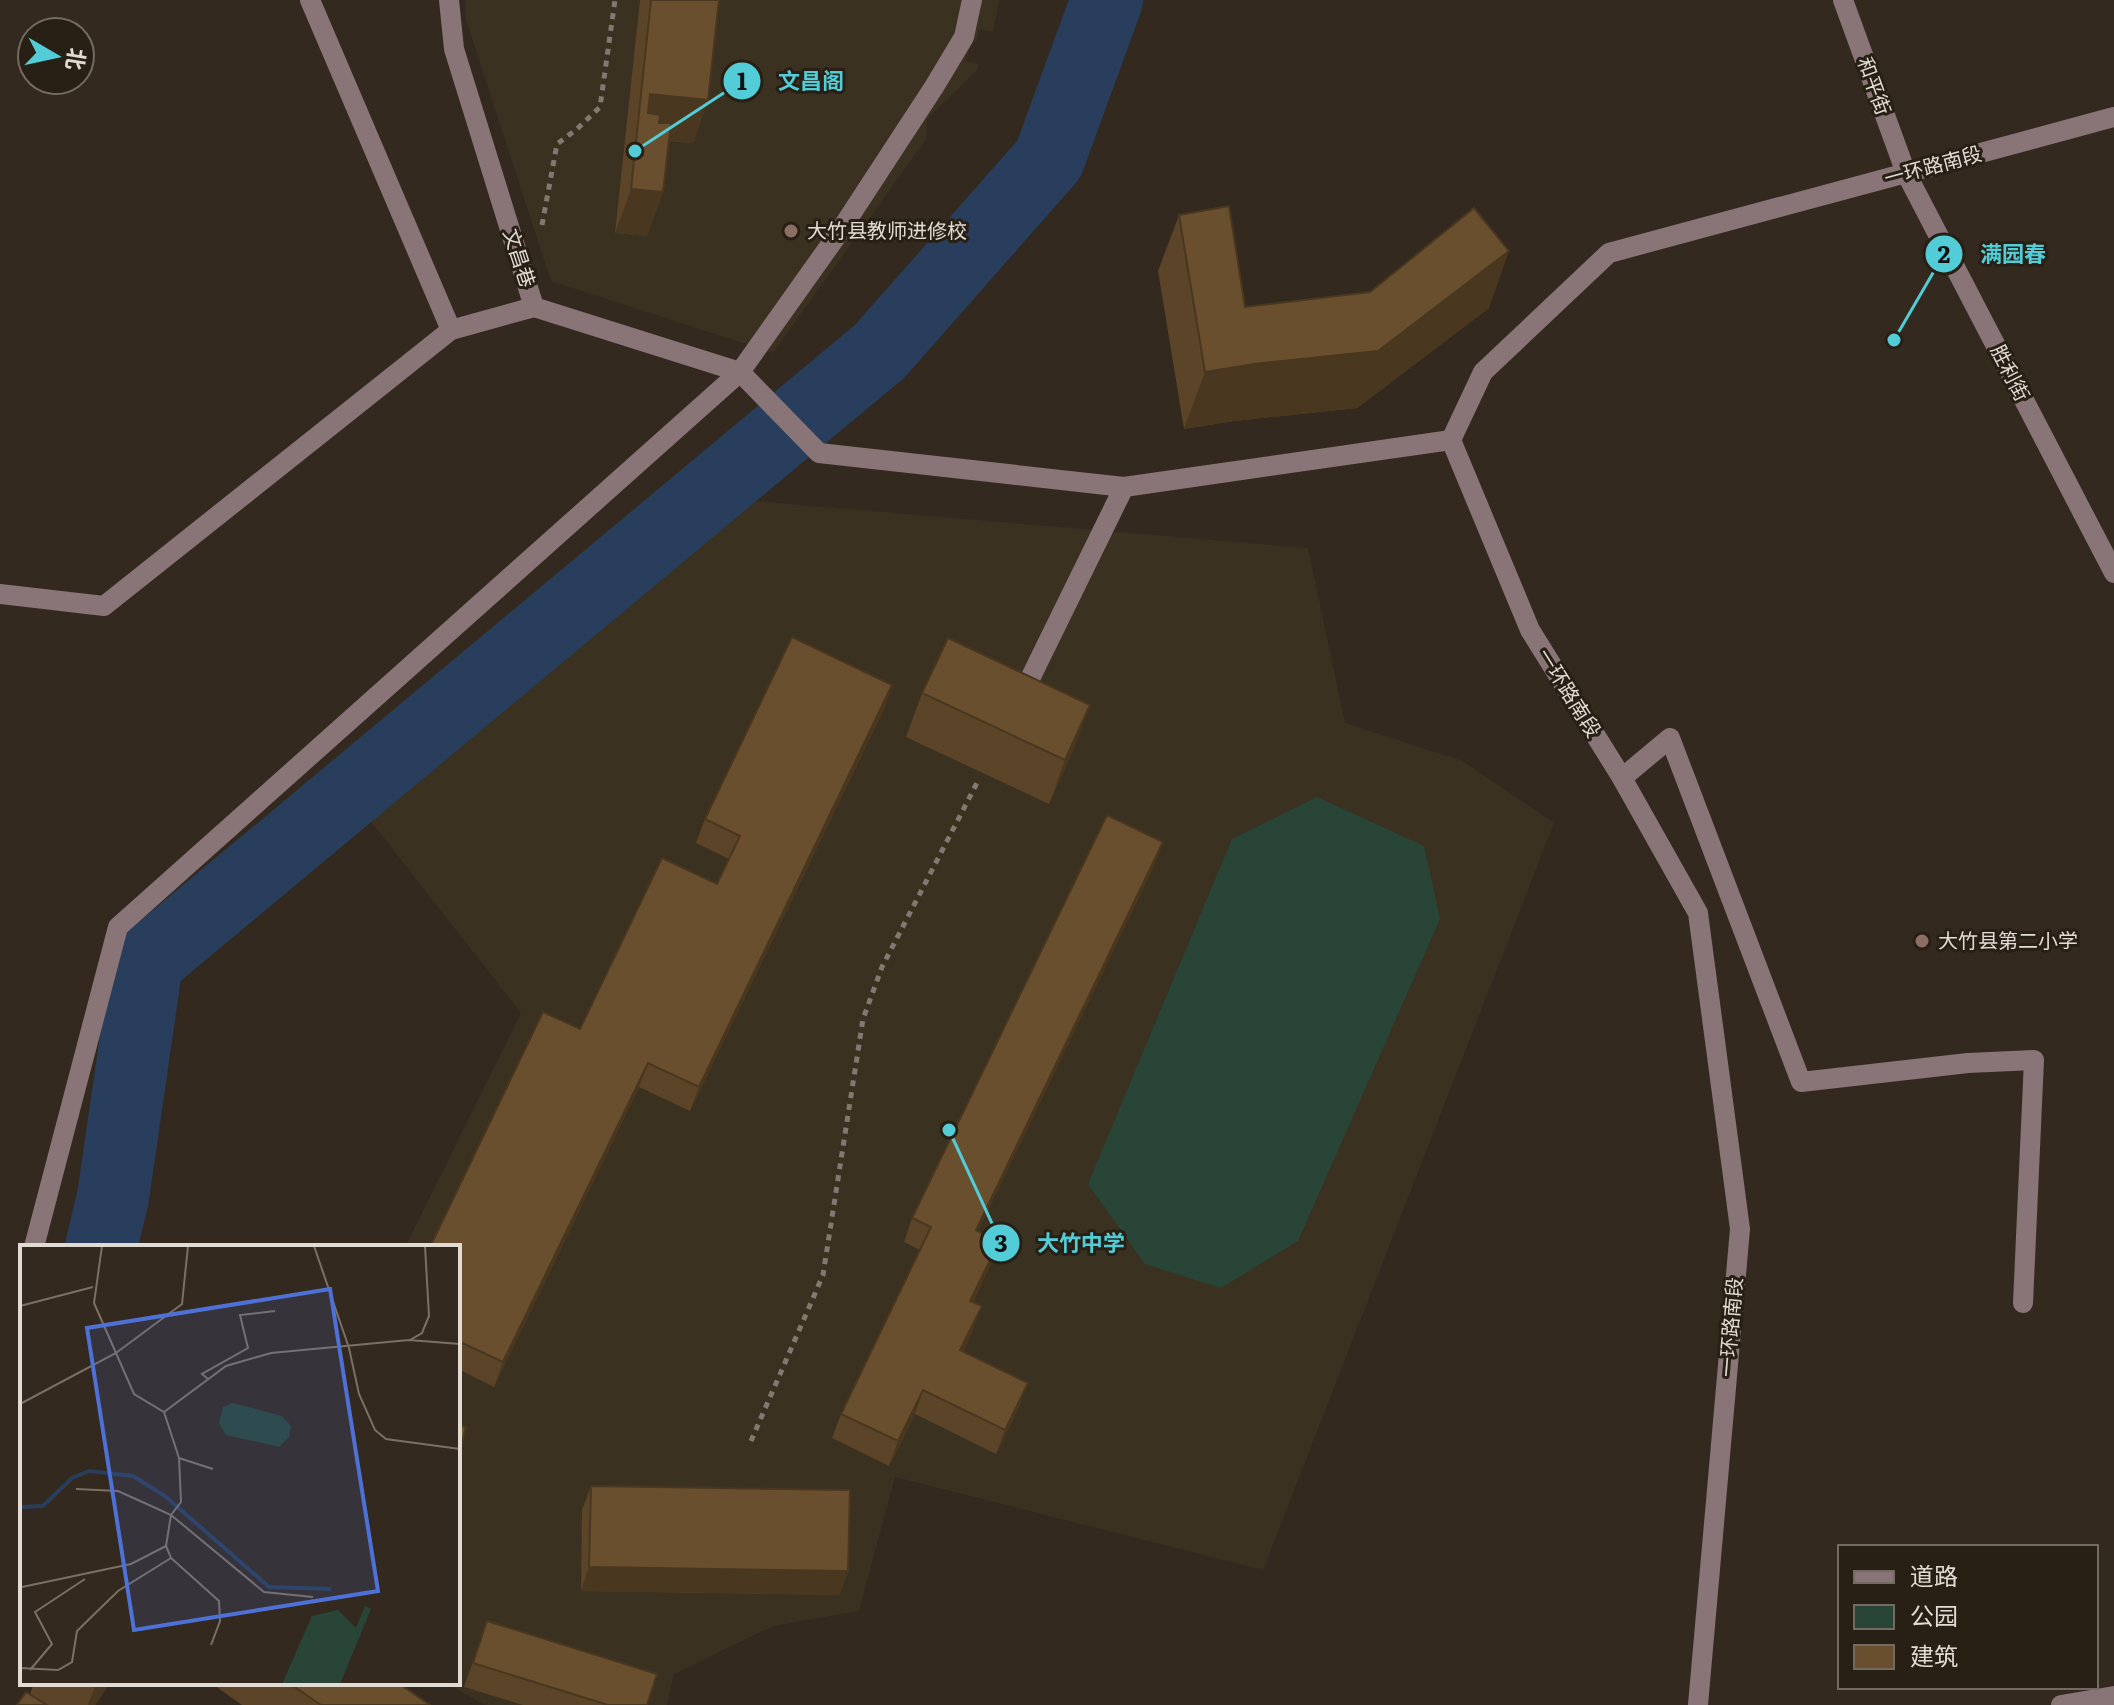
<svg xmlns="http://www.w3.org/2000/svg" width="2114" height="1705" viewBox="0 0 2114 1705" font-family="Literata,'Noto Sans SC',serif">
  <rect width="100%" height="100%" fill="#33291f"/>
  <g fill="#3b3121">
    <polygon points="465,0 999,0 993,32 979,29 977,40 971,43 966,61 979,64 977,70 927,119 926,139 773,353 551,281 466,20"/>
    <polygon points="742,500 1308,548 1345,723 1463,761 1554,823 1263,1570 895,1477 859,1611 773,1626 674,1674 667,1705 485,1705 445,1683 458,1683 458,1247 405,1247 521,1013 361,809"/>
  </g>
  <polygon fill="#294538" points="1317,797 1424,846 1440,919 1298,1241 1221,1288 1145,1264 1088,1184 1232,839"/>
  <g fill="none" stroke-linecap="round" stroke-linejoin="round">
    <polyline stroke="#283e5c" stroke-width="72" points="101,1247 113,1197 147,962 880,351 1049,159 1107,0"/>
    <g stroke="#827a72" stroke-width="5" stroke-dasharray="6 6" stroke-linecap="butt">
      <polyline points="542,225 557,144 577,129 600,107 615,0"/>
      <polyline points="751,1441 823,1275 863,1019 882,967 979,779"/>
    </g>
    <g stroke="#897477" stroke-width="20">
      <polyline points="310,0 451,330"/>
      <polyline points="449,0 454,49 534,307 740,372 819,453 1124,487 1451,440"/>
      <polyline points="1843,0 1906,173 2114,573"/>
      <polyline points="0,594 104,606 451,330 534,307"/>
      <polyline points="1020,699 1124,487"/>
      <polyline points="1622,778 1670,738 1801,1082 1968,1063 2034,1060 2023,1303"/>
      <polyline points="34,1247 118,927 740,372 838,234 934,87 964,37 972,0"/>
      <polyline points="1698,1705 1740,1229 1698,913 1622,778 1530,630 1451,440 1483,372 1609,253 2114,117"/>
      <polyline points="2061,1705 2114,1696"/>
    </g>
  </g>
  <g fill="#5b4428">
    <polygon points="640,0 719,0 708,100 693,143 669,141 663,192 647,236 615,233"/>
    <polygon points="1179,215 1245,307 1489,308 1357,408 1234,421 1184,429 1158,271"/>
    <polygon points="892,685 884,709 690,1111 639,1087 494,1387 458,1369 458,1247 580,1029 717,884 729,859 696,843 705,819"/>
    <polygon points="922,693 1074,748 1049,804 906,737"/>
    <polygon points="1154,866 978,1231 990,1266 973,1302 973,1330 963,1352 1019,1407 996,1454 915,1414 889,1466 832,1438 841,1414 920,1250 904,1242 912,1218"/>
    <polygon points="591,1486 848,1571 839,1595 581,1591 582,1510"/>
    <polygon points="487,1621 647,1705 523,1705 464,1687"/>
    <polygon points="34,1683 110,1683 95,1705 17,1705 30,1694"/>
    <polygon points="211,1683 398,1683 430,1705 242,1705"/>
  </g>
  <g fill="#4a3720">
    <polygon points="650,94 708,100 693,143 636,137"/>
    <polygon points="631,189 663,192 647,236 615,233"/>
    <polygon points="1509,251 1489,308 1357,408 1234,421 1184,429 1205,372"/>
    <polygon points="892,685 884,709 690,1111 699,1087"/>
    <polygon points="1090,705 1074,748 1049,804 1065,760"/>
    <polygon points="1163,842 1154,866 967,1254 976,1230"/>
    <polygon points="648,1063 639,1087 494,1387 503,1362"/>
    <polygon points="999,1242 990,1266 962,1325 970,1301"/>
    <polygon points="982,1306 973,1330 952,1375 960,1350"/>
    <polygon points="1028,1383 1019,1407 996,1454 1005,1430"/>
    <polygon points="923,1390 915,1414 889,1466 898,1441"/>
    <polygon points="589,1567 848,1571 839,1595 581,1591"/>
    <polygon points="96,1683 110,1683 95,1705 88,1705"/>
  </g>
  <g fill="#6a4f2e" stroke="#4a3720" stroke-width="2">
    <polygon points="651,0 719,0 708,100 650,94 648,113 660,115 659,123 671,123 663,192 631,189"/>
    <polygon points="1229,206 1245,307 1370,292 1474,208 1509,251 1378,351 1254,364 1205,372 1179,215"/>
    <polygon points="792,637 892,685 699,1087 648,1063 503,1362 458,1341 458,1247 430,1247 543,1012 580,1029 662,858 717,884 740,836 705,819"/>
    <polygon points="948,638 1090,705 1065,760 922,693"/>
    <polygon points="1107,815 1163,842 976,1230 999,1242 970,1301 982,1306 960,1350 1028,1383 1005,1430 923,1390 898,1441 841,1414 931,1227 912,1218"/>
    <polygon points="458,1425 466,1427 458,1459"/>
    <polygon points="591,1486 850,1490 848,1571 589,1567"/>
    <polygon points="487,1621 657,1674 647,1705 608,1705 473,1663"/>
    <polygon points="289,1683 398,1683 430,1705 321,1705"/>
    <polygon points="26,1692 47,1705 17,1705"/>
  </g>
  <g fill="#8d6e63" stroke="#292015" stroke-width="3">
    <circle cx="791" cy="231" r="8"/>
    <circle cx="1922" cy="941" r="8"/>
  </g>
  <g text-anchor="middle" stroke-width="6" stroke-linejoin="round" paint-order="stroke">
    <g font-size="20" fill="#e1dbd4" stroke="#292015">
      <text transform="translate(1874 86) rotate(70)" y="7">和平街</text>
      <text transform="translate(1933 166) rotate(-15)" y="7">一环路南段</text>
      <text transform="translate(519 258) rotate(72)" y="7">文昌巷</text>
      <text transform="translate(2010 373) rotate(63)" y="7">胜利街</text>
      <text transform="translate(1569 693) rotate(58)" y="7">一环路南段</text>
      <text transform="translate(1731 1327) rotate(-85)" y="7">一环路南段</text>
    </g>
    <g font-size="20" fill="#e1dbd4" stroke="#292015" text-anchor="start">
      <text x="807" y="238">大竹县教师进修校</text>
      <text x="1938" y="948">大竹县第二小学</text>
    </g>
  </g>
  <g transform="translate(20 1245)">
    <rect width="440" height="440" fill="#33291f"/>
    <path d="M213,158l49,13 9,10 -2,11 -10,10 -53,-12 -7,-12 4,-16zM345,361l6,3 -31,75h-58l30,-68 26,-6 18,18z" fill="#294538"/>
    <path fill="none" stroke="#283e5c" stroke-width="4" d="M0,262l23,-1 29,-28 17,-7 44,5 32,20 104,91 62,2"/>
    <path fill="none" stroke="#797067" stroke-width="2" d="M82,1l-8,57 40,91 30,18 62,-46 45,-13 138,-13 51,4M294,1l35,102 10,46 16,36 11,9 74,10M0,61l73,-19M390,95l12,-7 7,-17 -4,-70M189,135l-7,-6 46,-26 -8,-33 35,-4M0,159l96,-51 66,-49 6,-58M159,213l34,11M56,244l42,2 31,14 22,10 93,77 49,5M146,301l5,12 48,43 1,20 -9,24M2,342l109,-23 35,-18 5,-31 10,-13 -2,-44 -15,-46M0,423l38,2 14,-8 5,-31 41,-40 53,-33M10,425l22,-26 -17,-32 50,-33"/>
    <path fill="#4e71d7" fill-opacity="0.15" stroke="#4e71d7" stroke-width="4" d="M310,44l48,302 -244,39 -47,-302z"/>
    <rect width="440" height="440" fill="none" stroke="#e1dbd4" stroke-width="4"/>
  </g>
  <path fill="none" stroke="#52ccd6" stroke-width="3" d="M635 151L742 81M1894 340L1944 254M949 1130L1001 1243"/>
  <g fill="#52ccd6" stroke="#292015" stroke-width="3">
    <circle cx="635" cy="151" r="8"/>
    <circle cx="1894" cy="340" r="8"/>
    <circle cx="949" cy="1130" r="8"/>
    <circle cx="742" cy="81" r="20"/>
    <circle cx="1944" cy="254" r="20"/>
    <circle cx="1001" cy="1243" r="20"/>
  </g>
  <g font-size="24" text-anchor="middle" font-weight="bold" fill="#111">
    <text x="742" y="90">1</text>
    <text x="1944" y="263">2</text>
    <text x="1001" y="1252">3</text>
  </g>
  <g font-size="22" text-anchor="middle" font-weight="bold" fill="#52ccd6" stroke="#292015" stroke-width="6" stroke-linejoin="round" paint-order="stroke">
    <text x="811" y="89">文昌阁</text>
    <text x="2013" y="262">满园春</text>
    <text x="1081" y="1251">大竹中学</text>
  </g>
  <rect x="1838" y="1545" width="260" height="144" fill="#292015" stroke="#736b61" stroke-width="2"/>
  <rect x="1854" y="1571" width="40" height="12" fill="#897477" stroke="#736b61" stroke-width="2"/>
  <text x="1910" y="1585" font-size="24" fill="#e1dbd4">道路</text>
  <rect x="1854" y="1605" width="40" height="24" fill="#294538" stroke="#736b61" stroke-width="2"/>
  <text x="1910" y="1625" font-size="24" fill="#e1dbd4">公园</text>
  <rect x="1854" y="1645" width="40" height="24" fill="#6a4f2e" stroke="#736b61" stroke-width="2"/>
  <text x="1910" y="1665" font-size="24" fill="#e1dbd4">建筑</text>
  <g transform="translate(56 56) rotate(99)"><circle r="38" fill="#292015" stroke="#736b61" stroke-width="2"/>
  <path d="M0-6L14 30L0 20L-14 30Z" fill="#52ccd6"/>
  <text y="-12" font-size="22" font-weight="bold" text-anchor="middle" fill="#e1dbd4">北</text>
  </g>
</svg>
